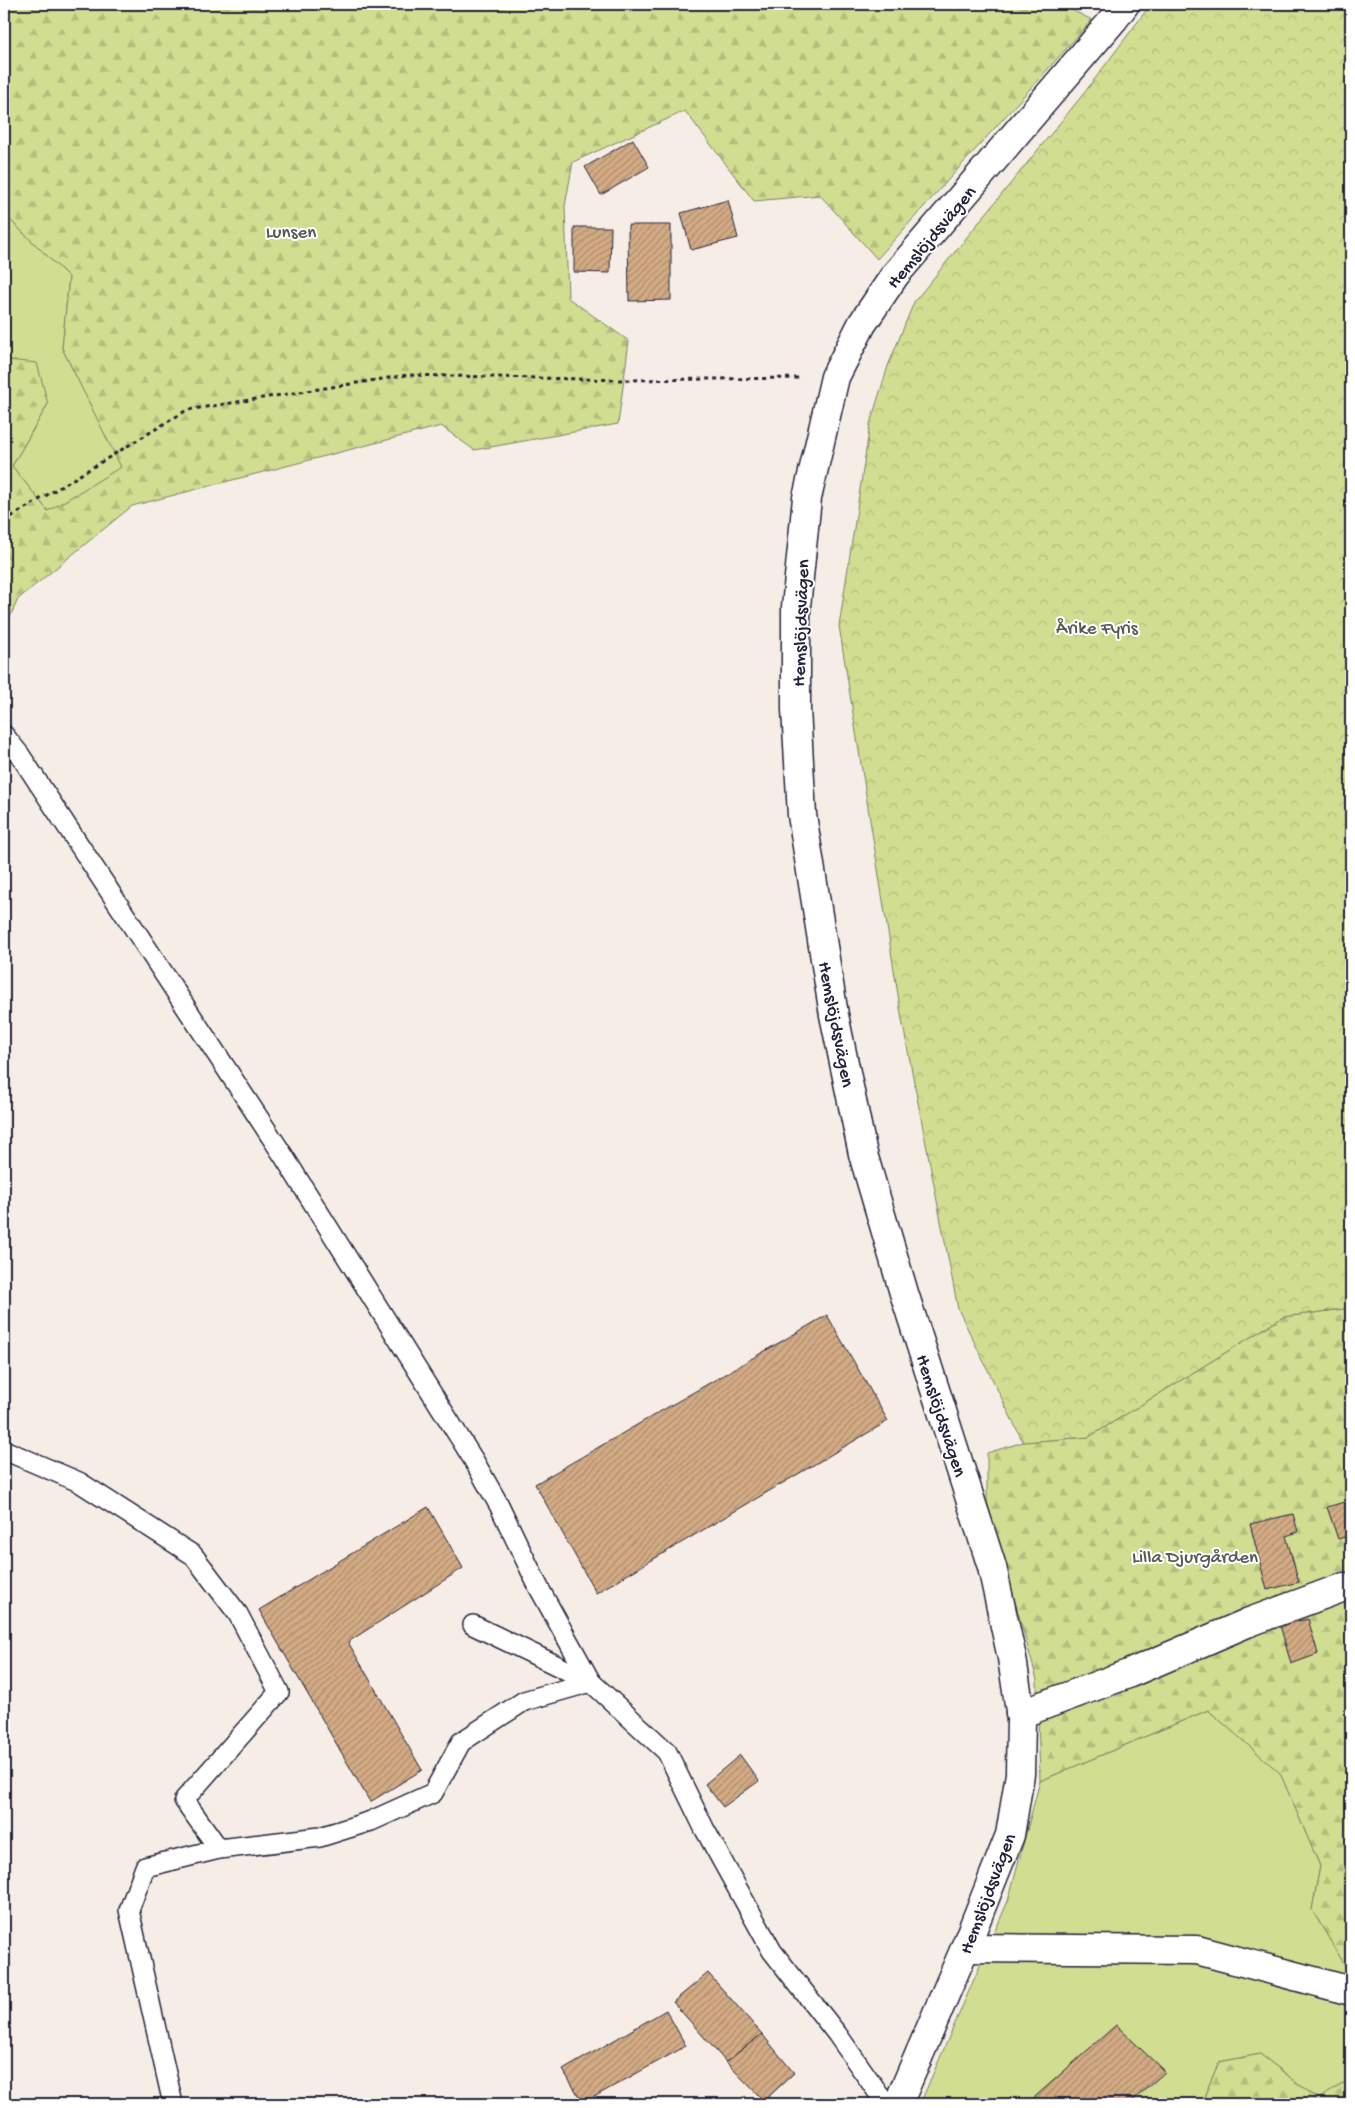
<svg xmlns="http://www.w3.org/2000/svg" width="1355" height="2108" viewBox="0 0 1355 2108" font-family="'Gochi Hand',sans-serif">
  <defs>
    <pattern id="forest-firs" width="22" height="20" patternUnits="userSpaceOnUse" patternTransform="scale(1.25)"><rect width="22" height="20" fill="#d1dd90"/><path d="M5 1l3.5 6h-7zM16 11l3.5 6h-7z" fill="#b3bd7d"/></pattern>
    <pattern id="park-crowns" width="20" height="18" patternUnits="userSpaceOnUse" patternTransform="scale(1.25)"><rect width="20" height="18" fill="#d1dd90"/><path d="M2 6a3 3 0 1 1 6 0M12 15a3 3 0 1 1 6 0" fill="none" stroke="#b3bd7d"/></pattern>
    <pattern id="building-hatch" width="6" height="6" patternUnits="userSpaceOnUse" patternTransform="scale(1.25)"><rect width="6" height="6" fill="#d3ab84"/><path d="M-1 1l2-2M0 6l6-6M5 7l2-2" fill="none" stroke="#ab8b6d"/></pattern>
  </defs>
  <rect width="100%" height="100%" fill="#f6eee6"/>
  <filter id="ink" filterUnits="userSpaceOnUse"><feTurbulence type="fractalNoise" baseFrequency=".02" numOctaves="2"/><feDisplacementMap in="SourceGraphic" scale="10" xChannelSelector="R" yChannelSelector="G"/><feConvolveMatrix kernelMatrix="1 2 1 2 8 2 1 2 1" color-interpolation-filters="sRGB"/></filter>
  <g filter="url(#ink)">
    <g fill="#d1dd90" stroke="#7a8066">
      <polygon points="4,214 69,277 62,348 122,467 48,511 12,466 48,404 8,360 4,348"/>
      <polygon points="1208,1710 1280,1772 1320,1866 1312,1910 1351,1975 1351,2079 1318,2099 1260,2054 1219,2062 1201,2104 920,2104 1008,1901 1040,1781"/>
    </g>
    <g fill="url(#forest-firs)" stroke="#7a8066">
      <polygon points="4,4 1060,4 1092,20 877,259 820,195 754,201 685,111 573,162 565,206 568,298 629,341 618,424 474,450 441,426 132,506 18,599 4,631 4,348 8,360 37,363 48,404 12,466 48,511 121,467 62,348 69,277 4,214"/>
      <polygon points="1351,1308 1351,1975 1312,1910 1320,1866 1280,1773 1208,1710 1040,1781 1037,1680 987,1502 987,1453 1023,1442 1089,1437 1283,1317"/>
      <polygon points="1260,2054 1318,2099 1351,2079 1351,2104 1201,2104 1219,2062"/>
    </g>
    <polygon fill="url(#park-crowns)" stroke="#7a8066" points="1151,4 1351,4 1351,1308 1283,1317 1089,1437 1023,1442 958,1309 902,1020 839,626 870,424 888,366 914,302 1085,92"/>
    <g fill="url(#building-hatch)" stroke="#22223b">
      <polygon points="633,139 649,167 601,195 585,167"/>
      <polygon points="728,200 738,238 691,250 681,213"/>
      <polygon points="628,225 671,225 671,300 629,301"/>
      <polygon points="574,227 611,227 610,273 574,272"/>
      <polygon points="827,1315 888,1421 596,1593 535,1484"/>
      <polygon points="1351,1500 1351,1535 1338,1539 1327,1507"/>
      <polygon points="428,1507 463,1568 348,1642 422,1770 370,1802 259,1610"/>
      <polygon points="1293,1514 1298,1532 1286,1536 1299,1582 1267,1590 1250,1524"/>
      <polygon points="1308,1619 1318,1654 1291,1664 1280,1625"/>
      <polygon points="740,1755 759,1781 723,1807 705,1784"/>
      <polygon points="708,1973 762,2034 726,2062 673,2002"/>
      <polygon points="666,2010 686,2046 583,2103 563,2070"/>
      <polygon points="1116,2025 1165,2072 1129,2104 1027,2104"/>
      <polygon points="762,2034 794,2073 764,2101 726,2062"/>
    </g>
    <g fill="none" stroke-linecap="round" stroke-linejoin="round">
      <defs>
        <g id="service">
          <polyline points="4,735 20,755 283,1155 473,1459 499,1505 539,1588 591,1682 524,1701 461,1742 433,1793 371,1821 320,1837 219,1849 145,1867 129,1910 173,2104"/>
          <polyline points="4,1450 79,1482 193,1555 238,1614 279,1692 184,1800 219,1849"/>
          <polyline points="473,1625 591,1682 667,1752 704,1828 772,1951 837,2034 886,2104"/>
        </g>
        <g id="minor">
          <polyline points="1020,1714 1128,1674 1247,1623 1344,1587"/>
          <polyline points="965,1948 1197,1950 1351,1991"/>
        </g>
        <polyline id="tertiary" points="898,2104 965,1948 1010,1835 1020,1774 1021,1718 1012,1658 992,1567 904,1293 863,1154 834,1015 802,815 796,709 796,607 807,498 835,377 862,324 895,275 1113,20 1125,4"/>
      </defs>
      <use href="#service" stroke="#22223b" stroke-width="22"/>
      <use href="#minor" stroke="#22223b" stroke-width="31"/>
      <use href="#tertiary" stroke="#22223b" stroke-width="31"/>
      <polyline stroke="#22223b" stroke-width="3" stroke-dasharray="4 4" stroke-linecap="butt" points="4,521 187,410 407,375 623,380 802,378"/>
      <use href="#service" stroke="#fff" stroke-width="19"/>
      <use href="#minor" stroke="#fff" stroke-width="28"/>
      <use href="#tertiary" stroke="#fff" stroke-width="28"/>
    </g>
  </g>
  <g text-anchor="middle" stroke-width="4" stroke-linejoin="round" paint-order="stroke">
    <g font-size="19" fill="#575a54" stroke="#fff">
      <text x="291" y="237">Lunsen</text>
      <text x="1097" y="633">Årike Fyris</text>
      <text x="1195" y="1562">Lilla Djurgården</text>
    </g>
    <g font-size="19" fill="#22223b" stroke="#fff">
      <text transform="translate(930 236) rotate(-50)" y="7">Hemslöjdsvägen</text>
      <text transform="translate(799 623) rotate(-88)" y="7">Hemslöjdsvägen</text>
      <text transform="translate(838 1024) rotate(79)" y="7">Hemslöjdsvägen</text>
      <text transform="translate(943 1415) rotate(72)" y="7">Hemslöjdsvägen</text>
      <text transform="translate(986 1893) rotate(-69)" y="7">Hemslöjdsvägen</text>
    </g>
  </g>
  <rect width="1355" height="2108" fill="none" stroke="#fff" stroke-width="20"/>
  <rect x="10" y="10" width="1335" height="2088" fill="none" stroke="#22223b" stroke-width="2" filter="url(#ink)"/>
</svg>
